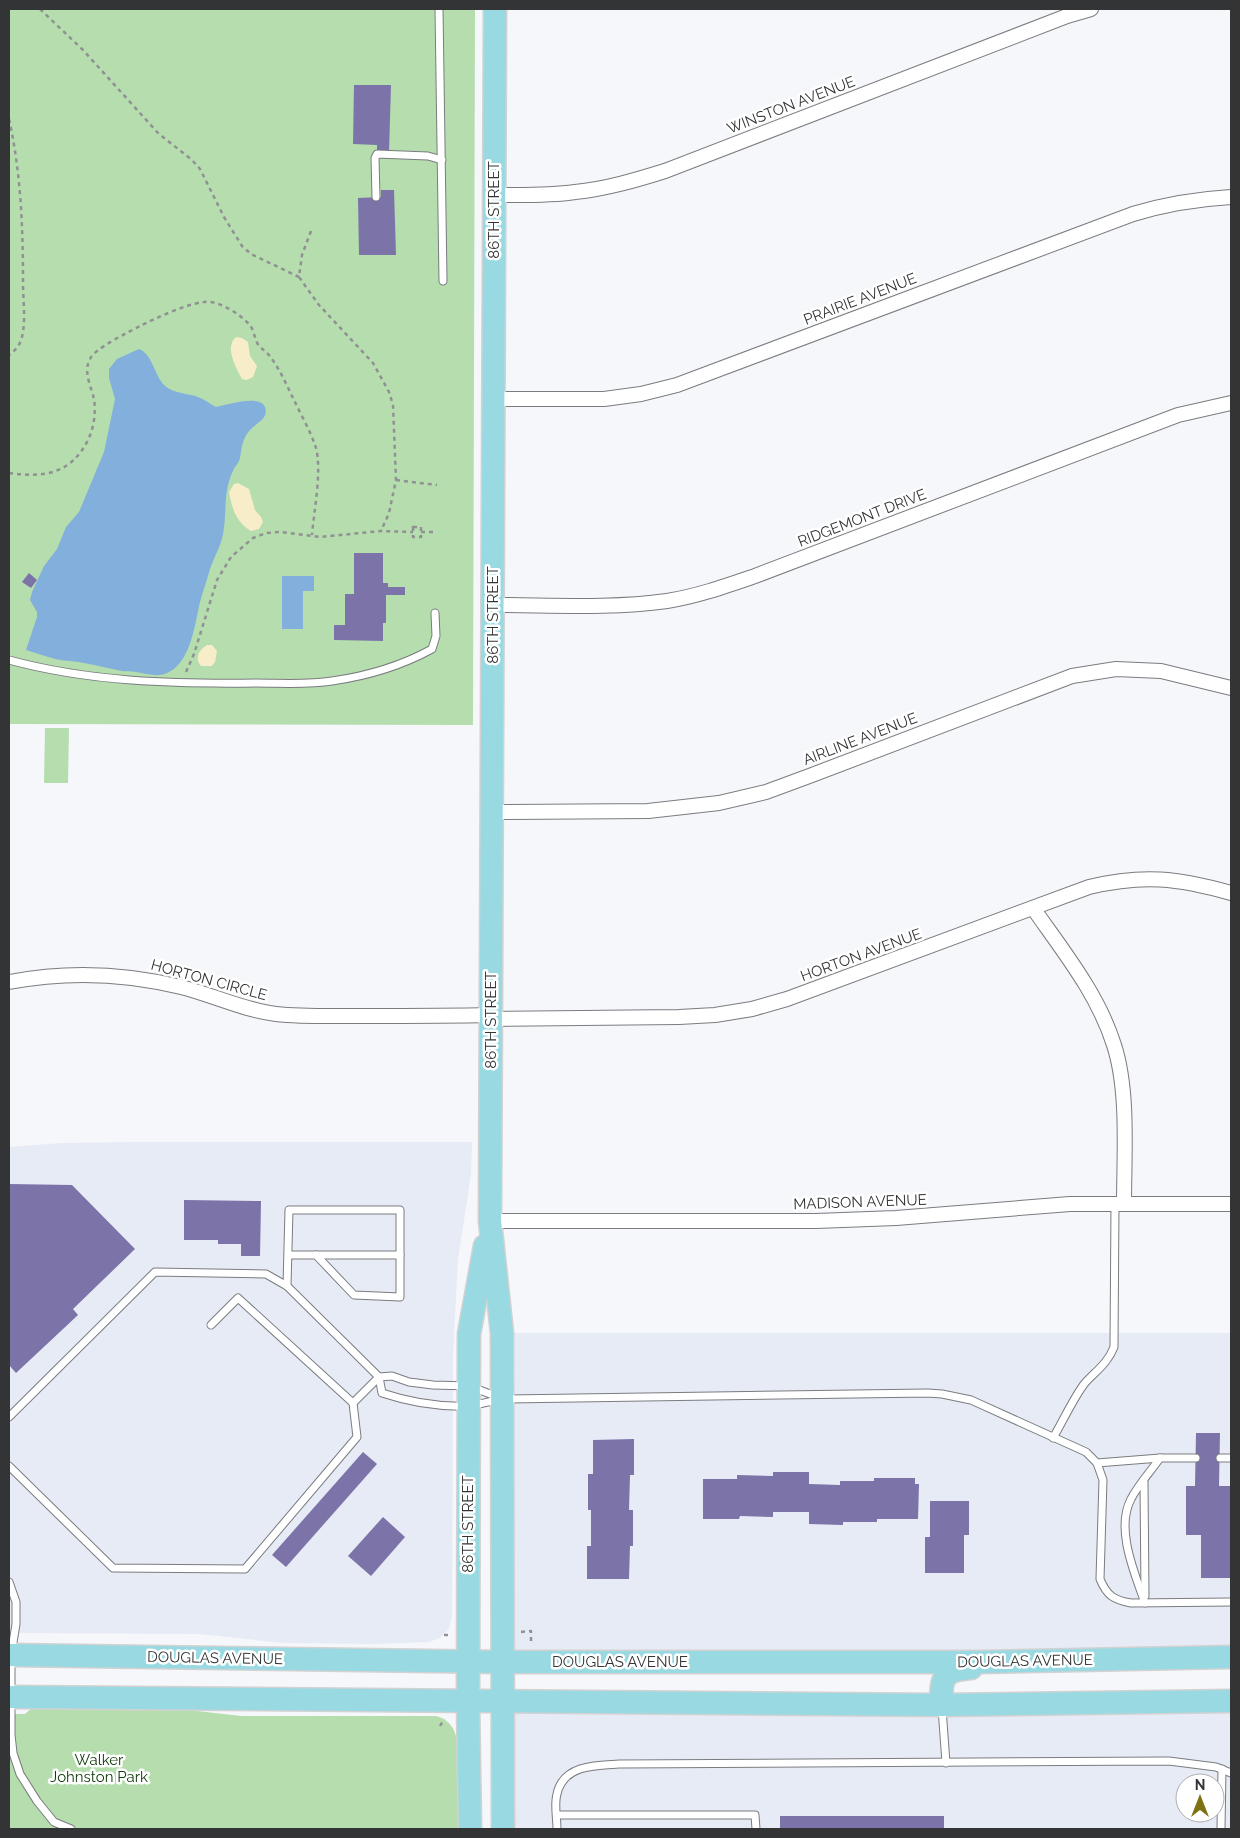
<svg xmlns="http://www.w3.org/2000/svg" width="1240" height="1838" viewBox="0 0 1240 1838" font-family="Raleway,sans-serif">
  <rect width="100%" height="100%" fill="#f5f7fa"/>
  <g fill="#e6ebf5" fill-rule="evenodd">
    <polygon points="136,1142 472,1142 471,1175 458,1259 453,1356 452,1617 449,1629 440,1638 429,1642 374,1644 283,1643 199,1634 9,1633 9,1147 62,1143"/>
    <polygon points="502,1333 1231,1333 1231,1657 502,1662"/>
    <path d="M1231,1701v128h-728l-2,-127zM1185,1783h30v30h-30z"/>
  </g>
  <g fill="#b5ddae">
    <polygon points="9,9 475,9 473,725 9,724"/>
    <polygon points="45,728 69,728 68,783 44,783"/>
    <path d="M162,1707l79,9h195c7,2 12,5 16,11 12,17 7,80 7,102h-450v-115h16l7,-6z"/>
  </g>
  <g fill="#f7edc8">
    <path d="M236,337l6,1 6,4 2,14 7,10 -4,11 -6,3 -5,-1c-6,-11 -18,-32 -6,-42z"/>
    <path d="M238,483l11,6 6,21 6,7 2,5 -4,7 -8,2c-15,-9 -19,-22 -22,-39l5,-8z"/>
    <path d="M207,645h5l5,6 -2,11 -3,4h-11c-7,-8 -2,-16 6,-21z"/>
  </g>
  <g fill="#82afdc">
    <path d="M139,349c13,5 15,24 24,35 8,9 22,9 32,12 8,2 15,8 21,11 10,-2 44,-13 49,0 4,12 -9,16 -15,23 -8,9 -8,17 -10,28 -1,5 -5,8 -7,13 -10,19 -6,43 -10,63 -2,12 -9,23 -13,35 -3,11 -7,22 -10,33 -5,21 -9,59 -31,70 -10,6 -22,2 -33,0 -6,-1 -12,0 -19,-2 -11,-2 -21,-5 -33,-7 -9,-2 -20,-2 -29,-4 -10,-3 -20,-6 -29,-9l11,-33v-5l-7,-12 2,-8 12,-26 13,-17 9,-22 13,-15 25,-60 11,-53 -6,-21v-9l8,-10z"/>
    <polygon points="282,576 314,576 314,591 303,591 303,629 282,629"/>
  </g>
  <g fill="#7c73a9">
    <polygon points="354,85 391,85 389,152 377,152 377,145 353,144"/>
    <polygon points="381,190 394,190 396,255 359,255 358,198 381,197"/>
    <polygon points="354,553 383,553 383,583 388,583 388,587 405,587 405,595 386,595 386,623 383,623 383,641 334,640 334,625 345,625 345,594 354,594"/>
    <polygon points="29,573 37,580 31,588 22,582"/>
    <polygon points="9,1184 72,1185 135,1249 73,1309 78,1315 16,1373 9,1365"/>
    <polygon points="184,1200 261,1201 260,1256 241,1256 241,1244 218,1244 218,1240 184,1240"/>
    <polygon points="1196,1433 1220,1433 1219,1486 1231,1486 1231,1578 1201,1578 1201,1535 1186,1535 1186,1486 1195,1486"/>
    <polygon points="634,1439 634,1475 630,1475 629,1510 633,1510 633,1546 630,1546 629,1579 587,1579 587,1546 591,1546 591,1510 588,1510 588,1474 593,1474 593,1440"/>
    <polygon points="363,1452 377,1464 286,1567 272,1555"/>
    <polygon points="773,1472 809,1472 809,1484 840,1485 840,1481 874,1481 874,1478 915,1478 915,1484 919,1484 918,1519 877,1519 877,1522 843,1522 843,1525 809,1524 809,1512 773,1512 773,1517 740,1516 739,1519 703,1519 703,1479 737,1479 737,1475 773,1476"/>
    <polygon points="930,1501 969,1501 969,1535 964,1535 964,1573 925,1573 925,1537 930,1537"/>
    <polygon points="383,1517 405,1537 371,1576 348,1556"/>
    <rect x="780" y="1816" width="164" height="13"/>
  </g>
  <g fill="none" stroke-linecap="round" stroke-linejoin="round">
    <defs>
      <g id="service">
        <polyline points="439,9 443,281"/>
        <polyline points="376,197 375,158 377,154 428,156 442,160"/>
        <path d="M9,660c81,22 164,24 247,23 25,0 52,2 76,-2 35,-5 69,-15 100,-32l4,-13 -1,-23"/>
        <polyline points="316,1255 400,1255"/>
        <polyline points="287,1286 289,1210 400,1210 400,1297 354,1295 316,1255 288,1255"/>
        <path d="M498,1397l-29,-11 -36,-1 -24,-3 -17,-6 -13,1 3,16c27,9 57,14 86,13 11,-1 23,-5 34,-7l426,-6 14,1 29,6 115,52 11,11 6,17 -3,99c7,17 14,21 31,24l100,-1"/>
        <polyline points="9,1417 155,1272 266,1274 287,1286 379,1377 353,1403"/>
        <path d="M1053,1438c9,-15 22,-43 32,-55 11,-12 23,-20 29,-36l1,-143"/>
        <polyline points="1220,1458 1231,1458"/>
        <polyline points="1097,1463 1160,1458 1196,1458"/>
        <polyline points="9,1466 113,1568 245,1569 357,1437 353,1403 238,1298 211,1325"/>
        <polyline points="1144,1482 1145,1596"/>
        <polyline points="9,1582 16,1602 16,1624 11,1655 11,1735 13,1753 20,1774 37,1801 54,1822 71,1829"/>
        <path d="M1145,1603c-10,-29 -30,-74 -14,-104 7,-14 20,-28 29,-41"/>
        <polyline points="942,1708 946,1763"/>
        <polyline points="557,1815 755,1815 756,1829"/>
        <path d="M557,1829c0,-11 -3,-25 0,-35 6,-29 39,-29 62,-30l550,-3 47,6 15,6"/>
        <polyline points="1221,1829 1222,1769"/>
      </g>
      <g id="minor">
        <path d="M494,195c27,0 54,1 81,-3 31,-3 61,-12 90,-21l402,-155 24,-7"/>
        <path d="M493,399h111l37,-5 36,-9 456,-171c33,-10 64,-15 98,-17"/>
        <path d="M493,605c58,0 117,4 174,-4 31,-5 59,-15 88,-25l423,-161 53,-12"/>
        <polyline points="492,812 648,811 719,803 766,792 812,775 1072,676 1116,669 1161,671 1231,688"/>
        <path d="M1033,908c30,43 65,86 81,137 15,46 10,110 10,159"/>
        <path d="M9,982c57,-11 115,-9 172,5 32,8 62,23 95,27 28,3 58,2 87,2 42,0 85,0 128,-1"/>
        <path d="M491,1019l188,-2 36,-2 37,-6 35,-10 302,-112c54,-13 89,-9 142,6"/>
        <polyline points="490,1221 816,1221 896,1218 1070,1204 1231,1204"/>
      </g>
      <g id="primary">
        <polyline points="495,9 490,1221 502,1333 503,1829"/>
        <polyline points="9,1655 502,1662 981,1662 1231,1657"/>
        <polyline points="9,1697 942,1705 1231,1701"/>
        <path d="M942,1705c-2,-27 1,-35 29,-37"/>
        <polyline points="470,1829 468,1702 469,1334 485,1246"/>
      </g>
    </defs>
    <use href="#service" stroke="#7a7c7f" stroke-width="9"/>
    <use href="#minor" stroke="#7a7c7f" stroke-width="16"/>
    <use href="#primary" stroke="#d2d2d3" stroke-width="25"/>
    <g stroke="#909193" stroke-width="2.5" stroke-dasharray="4 4" stroke-linecap="butt">
      <polyline points="40,9 83,50 158,133 192,160 200,169 224,217 242,246 251,254 299,277"/>
      <path d="M9,119c12,54 14,109 14,164 0,18 3,37 -1,54 -2,8 -7,14 -13,18"/>
      <polyline points="311,231 302,255 299,277 319,305 373,363 389,392 393,405 396,480 389,513 381,531"/>
      <path d="M9,473c35,5 62,1 79,-33 6,-12 8,-28 6,-41 -3,-13 -11,-27 -4,-40 5,-11 39,-27 50,-33 16,-8 46,-22 64,-24 14,-2 34,11 44,21 6,5 6,16 11,23 3,3 6,5 9,8 11,13 18,30 26,46 7,15 17,32 22,48 6,23 -2,63 -4,87"/>
      <polyline points="396,480 437,485"/>
      <rect x="413" y="527" width="8" height="10"/>
      <polyline points="421,532 435,532"/>
      <polyline points="186,672 194,654 217,580 231,557 253,538 266,533 280,532 320,537 381,531 413,532"/>
      <polyline points="521,1632 531,1631 531,1643"/>
      <polyline points="444,1635 451,1635"/>
      <polyline points="440,1726 444,1719"/>
    </g>
    <use href="#service" stroke="#fff" stroke-width="7"/>
    <use href="#minor" stroke="#fff" stroke-width="14"/>
    <use href="#primary" stroke="#98d9e2" stroke-width="22"/>
  </g>
  <g text-anchor="middle" stroke-width="5" stroke-linejoin="round" paint-order="stroke">
    <g font-size="15" fill="#333435" stroke="#fff">
      <text transform="translate(791 105) rotate(-21)" y="5">WINSTON AVENUE</text>
      <text transform="translate(494 210) rotate(-90)" y="5">86TH STREET</text>
      <text transform="translate(860 299) rotate(-21)" y="5">PRAIRIE AVENUE</text>
      <text transform="translate(862 518) rotate(-21)" y="5">RIDGEMONT DRIVE</text>
      <text transform="translate(493 615) rotate(-90)" y="5">86TH STREET</text>
      <text transform="translate(860 739) rotate(-21)" y="5">AIRLINE AVENUE</text>
      <text transform="translate(861 955) rotate(-20)" y="5">HORTON AVENUE</text>
      <text transform="translate(209 980) rotate(15)" y="5">HORTON CIRCLE</text>
      <text transform="translate(491 1020) rotate(-90)" y="5">86TH STREET</text>
      <text transform="translate(860 1202) rotate(-2)" y="5">MADISON AVENUE</text>
      <text transform="translate(468 1524) rotate(-90)" y="5">86TH STREET</text>
      <text transform="translate(215 1658) rotate(1)" y="5">DOUGLAS AVENUE</text>
      <text transform="translate(1025 1661) rotate(-1)" y="5">DOUGLAS AVENUE</text>
      <text x="620" y="1667">DOUGLAS AVENUE</text>
    </g>
    <g font-size="15" fill="#0f3a09" stroke="#fff">
      <text x="99" y="1765">Walker<tspan x="99" dy="17">Johnston Park</tspan></text>
    </g>
  </g>
  <rect width="1240" height="1838" fill="none" stroke="#333435" stroke-width="20"/>
  <g transform="translate(1200 1798)"><circle r="24" fill="#ffffff" stroke="#adaeae"/>
  <path d="M0-4L9 19L0 12L-9 19Z" fill="#7e7111"/>
  <text y="-8" font-size="14" font-weight="bold" text-anchor="middle" fill="#333435">N</text>
  </g>
</svg>
